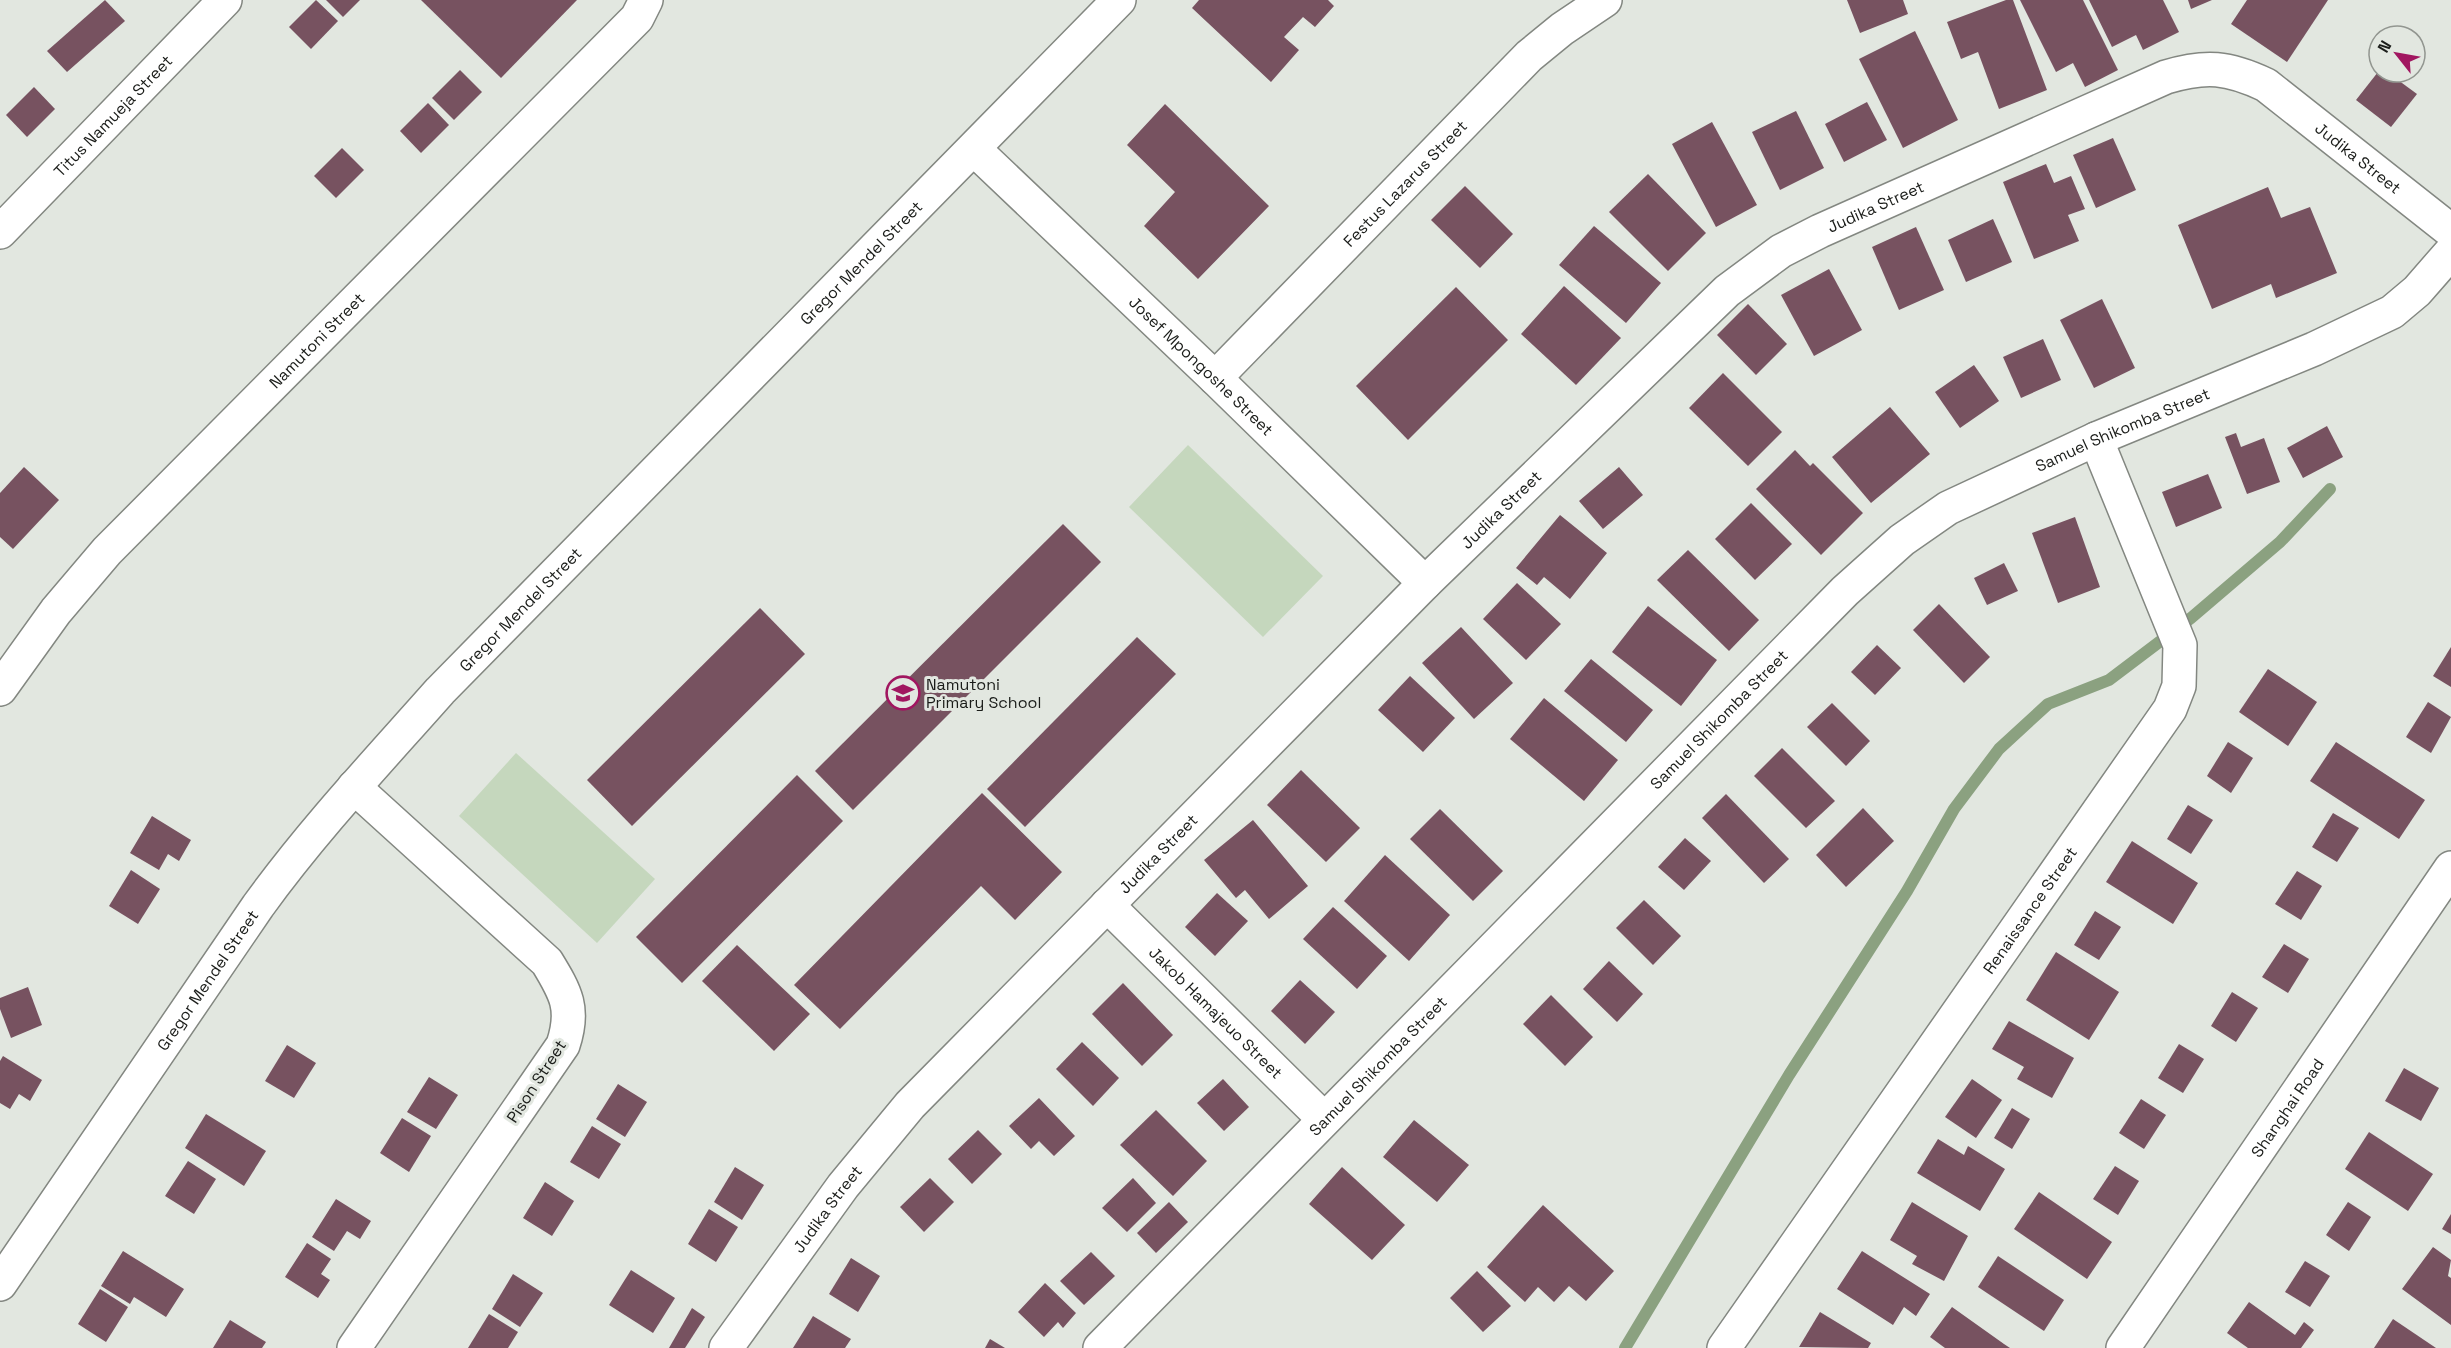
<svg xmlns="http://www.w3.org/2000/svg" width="2451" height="1348" viewBox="0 0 2451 1348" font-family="'Space Grotesk',sans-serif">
  <rect width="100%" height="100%" fill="#e2e7e0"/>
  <g fill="#c5d7bd">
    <polygon points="1188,445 1323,576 1263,637 1129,507"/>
    <polygon points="516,753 655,879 597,943 459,816"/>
  </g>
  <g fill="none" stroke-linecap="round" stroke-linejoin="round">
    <polyline stroke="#8ba180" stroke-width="12" points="1625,1348 1789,1075 1907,891 1954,809 1999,749 2048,704 2109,680 2191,618 2280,542 2330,489"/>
  </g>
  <g fill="#775260">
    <polygon points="105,0 125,21 67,72 47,51"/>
    <polygon points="316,0 338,21 311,49 289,27"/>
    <polygon points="326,0 360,0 343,17"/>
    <polygon points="421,0 577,0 501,78"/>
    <polygon points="1199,0 1328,0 1334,6 1315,27 1303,17 1284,37 1299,50 1271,82 1192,8"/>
    <polygon points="1847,0 1903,0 1908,14 1860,33"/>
    <polygon points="2006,0 2013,0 2047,90 1999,109 1978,52 1961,59 1947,22"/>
    <polygon points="2020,0 2083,0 2118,70 2085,87 2073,63 2056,72"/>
    <polygon points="2089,0 2163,0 2179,32 2143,50 2136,35 2112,47"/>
    <polygon points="2188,0 2212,0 2191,9"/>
    <polygon points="2247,0 2328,0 2287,62 2231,24"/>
    <polygon points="1915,31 1958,120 1903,148 1859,59"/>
    <polygon points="460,70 482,92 454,120 432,98"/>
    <polygon points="2378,72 2387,72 2417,94 2391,127 2356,100"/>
    <polygon points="34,87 55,109 27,137 6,115"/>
    <polygon points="1867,102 1887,140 1844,162 1825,124"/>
    <polygon points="428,103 449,125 421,153 400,131"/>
    <polygon points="1165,104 1269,206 1198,279 1144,226 1175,192 1127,145"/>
    <polygon points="1796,111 1824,168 1780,190 1752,132"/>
    <polygon points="1712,122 1757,205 1716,227 1672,144"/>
    <polygon points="2113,138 2136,190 2096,208 2073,155"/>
    <polygon points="342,148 364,170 336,198 314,176"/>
    <polygon points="2046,164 2054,183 2071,176 2085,209 2068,215 2079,241 2034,259 2003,182"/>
    <polygon points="1648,174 1706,233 1668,271 1609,212"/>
    <polygon points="1465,186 1513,234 1480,268 1431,220"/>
    <polygon points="2268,187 2281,218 2310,207 2337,273 2276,298 2271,284 2212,309 2178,225"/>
    <polygon points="1993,219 2012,262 1966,282 1948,240"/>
    <polygon points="1594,226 1661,283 1626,323 1559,265"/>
    <polygon points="1916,227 1944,290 1899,310 1872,247"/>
    <polygon points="1829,269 1862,330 1814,356 1781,295"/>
    <polygon points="1564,286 1621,338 1576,385 1521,334"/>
    <polygon points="1456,287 1508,340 1408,440 1356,386"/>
    <polygon points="2102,299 2135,368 2094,388 2060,320"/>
    <polygon points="1748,304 1787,344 1756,375 1717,335"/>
    <polygon points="2043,339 2061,380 2021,398 2003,357"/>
    <polygon points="1974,365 1999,401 1960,428 1935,392"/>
    <polygon points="1723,373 1782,432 1748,466 1689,408"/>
    <polygon points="1890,407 1930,454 1871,503 1832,457"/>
    <polygon points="2327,426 2343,457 2303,478 2287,448"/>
    <polygon points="2236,433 2241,447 2264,438 2280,482 2247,494 2225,437"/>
    <polygon points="1795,450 1810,466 1813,463 1863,513 1821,555 1756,489"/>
    <polygon points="24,467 59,500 13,549 0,537 0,493"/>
    <polygon points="1619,467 1643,495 1603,529 1579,501"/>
    <polygon points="2208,474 2222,508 2176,527 2162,492"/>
    <polygon points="1751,503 1792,544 1755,580 1715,539"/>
    <polygon points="1560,515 1607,553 1570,599 1544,577 1537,585 1516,568"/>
    <polygon points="2075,517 2100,587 2058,603 2032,533"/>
    <polygon points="1063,524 1101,562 853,810 815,771"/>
    <polygon points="1688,550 1759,620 1729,651 1657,580"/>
    <polygon points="2004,563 2018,591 1987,605 1974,578"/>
    <polygon points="1517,583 1561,624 1526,660 1483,619"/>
    <polygon points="1939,604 1990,657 1964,683 1913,630"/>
    <polygon points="1648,606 1717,660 1681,706 1612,652"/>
    <polygon points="760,608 805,654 632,826 587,780"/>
    <polygon points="1461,627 1513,683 1474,719 1422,663"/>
    <polygon points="1137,637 1176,674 1025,827 987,789"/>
    <polygon points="1877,645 1901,668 1875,695 1851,672"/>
    <polygon points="2451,647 2451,687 2433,676"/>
    <polygon points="1591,659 1653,710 1626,742 1564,691"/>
    <polygon points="2268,669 2317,702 2288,746 2239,712"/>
    <polygon points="1410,676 1455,718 1423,752 1378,710"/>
    <polygon points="1544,698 1618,760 1584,801 1510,739"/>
    <polygon points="2428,702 2451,717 2431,753 2406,737"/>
    <polygon points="1832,703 1870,741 1846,766 1807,727"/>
    <polygon points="2228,742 2253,758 2231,793 2207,776"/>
    <polygon points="2336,742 2425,800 2399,839 2310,781"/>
    <polygon points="1782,748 1835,801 1806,828 1754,776"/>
    <polygon points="1301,770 1360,828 1326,862 1267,805"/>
    <polygon points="797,775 843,821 682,983 636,937"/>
    <polygon points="982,793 1062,872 1015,920 981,886 840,1029 794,985"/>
    <polygon points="1726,794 1789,859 1764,883 1702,818"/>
    <polygon points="2188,805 2213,820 2191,854 2167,839"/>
    <polygon points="1863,808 1894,841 1846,887 1816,855"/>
    <polygon points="1440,809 1503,871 1473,901 1410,839"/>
    <polygon points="2333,813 2359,828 2337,862 2312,847"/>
    <polygon points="152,816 191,840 179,861 168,854 159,870 130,853"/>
    <polygon points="1253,820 1308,886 1269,919 1245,890 1236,898 1204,860"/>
    <polygon points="1685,838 1711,861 1684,890 1658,867"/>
    <polygon points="2132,841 2198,883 2173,924 2106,882"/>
    <polygon points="1385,855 1450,915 1409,961 1344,901"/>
    <polygon points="131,870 160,889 138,924 109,906"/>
    <polygon points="2297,871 2322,886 2301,920 2275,904"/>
    <polygon points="1217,893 1248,921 1215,956 1185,927"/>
    <polygon points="1644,900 1681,936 1653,965 1616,928"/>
    <polygon points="1333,907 1387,956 1357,989 1303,939"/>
    <polygon points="2095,911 2121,927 2099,960 2074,945"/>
    <polygon points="2284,944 2309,959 2288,993 2262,977"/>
    <polygon points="737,945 810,1014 774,1051 702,981"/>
    <polygon points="2056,952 2119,992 2089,1040 2026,1000"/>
    <polygon points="1609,961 1643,994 1617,1022 1583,989"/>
    <polygon points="1300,980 1335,1012 1305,1044 1271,1011"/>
    <polygon points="1123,983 1173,1035 1142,1066 1092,1014"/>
    <polygon points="28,987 42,1025 11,1038 0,1009 0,998"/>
    <polygon points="2232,992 2258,1008 2236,1042 2211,1026"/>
    <polygon points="1551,995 1593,1037 1565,1066 1523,1024"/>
    <polygon points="2009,1021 2074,1058 2052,1098 2017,1079 2024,1067 1992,1049"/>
    <polygon points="1082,1042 1119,1078 1093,1106 1056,1069"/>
    <polygon points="2179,1044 2204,1059 2183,1093 2158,1078"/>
    <polygon points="287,1045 316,1063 294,1098 265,1081"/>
    <polygon points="3,1056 42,1080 30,1101 19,1094 10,1109 0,1103 0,1061"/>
    <polygon points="2404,1068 2439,1088 2421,1121 2385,1101"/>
    <polygon points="429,1077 458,1095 436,1129 407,1112"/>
    <polygon points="1223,1079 1249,1107 1224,1131 1197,1103"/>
    <polygon points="1972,1079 2002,1100 1976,1138 1945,1117"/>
    <polygon points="618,1084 647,1102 625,1137 596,1119"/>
    <polygon points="1039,1098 1075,1136 1054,1156 1039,1141 1031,1149 1009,1126"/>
    <polygon points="2141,1099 2166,1115 2144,1149 2119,1133"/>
    <polygon points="2012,1108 2030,1119 2012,1149 1994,1138"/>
    <polygon points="1156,1110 1207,1161 1173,1196 1120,1145"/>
    <polygon points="206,1114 266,1151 244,1186 185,1148"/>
    <polygon points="402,1118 431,1136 409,1172 380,1153"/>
    <polygon points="1414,1120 1469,1165 1437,1202 1383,1157"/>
    <polygon points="592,1126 621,1144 599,1179 570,1162"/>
    <polygon points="978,1130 1002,1154 972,1184 948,1159"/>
    <polygon points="2369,1132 2433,1174 2408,1211 2345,1169"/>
    <polygon points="1938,1139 1964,1155 1968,1146 2005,1169 1980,1211 1917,1173"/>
    <polygon points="188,1161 216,1179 194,1214 165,1196"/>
    <polygon points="2115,1166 2139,1181 2118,1215 2093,1199"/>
    <polygon points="735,1167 764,1185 742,1220 714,1202"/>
    <polygon points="1342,1167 1405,1225 1372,1260 1309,1204"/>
    <polygon points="930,1178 954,1202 924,1232 900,1207"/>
    <polygon points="1133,1178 1156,1203 1127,1232 1102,1208"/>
    <polygon points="545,1182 574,1201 552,1236 523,1218"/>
    <polygon points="2039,1192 2112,1242 2087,1279 2014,1229"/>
    <polygon points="336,1199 371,1221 360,1239 347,1231 334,1251 312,1237"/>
    <polygon points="1169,1202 1188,1222 1156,1253 1137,1233"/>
    <polygon points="1912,1202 1968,1236 1944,1281 1912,1264 1917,1256 1890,1240"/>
    <polygon points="2348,1202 2371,1217 2349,1251 2326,1235"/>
    <polygon points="1543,1205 1614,1271 1586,1301 1569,1286 1554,1302 1538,1287 1525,1302 1487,1267"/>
    <polygon points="709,1209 738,1227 716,1262 688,1244"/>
    <polygon points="2451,1214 2451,1234 2442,1229"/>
    <polygon points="307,1243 331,1259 321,1274 330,1280 318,1298 285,1277"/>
    <polygon points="2433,1247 2451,1260 2448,1276 2451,1278 2451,1325 2402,1289"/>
    <polygon points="123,1251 184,1289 166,1317 134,1297 130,1304 101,1286"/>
    <polygon points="1862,1251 1930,1294 1916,1316 1904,1307 1893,1325 1837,1289"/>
    <polygon points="1091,1252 1115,1276 1084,1305 1060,1281"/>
    <polygon points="1998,1256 2064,1300 2044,1331 1978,1287"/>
    <polygon points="851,1258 880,1276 858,1312 829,1294"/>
    <polygon points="2305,1261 2330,1276 2310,1307 2285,1292"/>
    <polygon points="631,1270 675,1298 653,1333 609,1305"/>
    <polygon points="1477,1271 1511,1306 1483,1332 1450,1298"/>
    <polygon points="513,1274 543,1293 520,1327 492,1309"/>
    <polygon points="1045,1283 1076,1313 1063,1328 1058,1322 1044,1337 1018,1312"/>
    <polygon points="100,1289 128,1307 106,1342 78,1324"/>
    <polygon points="2249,1302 2295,1335 2304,1322 2314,1330 2301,1348 2248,1348 2227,1333"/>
    <polygon points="1952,1307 2004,1344 2010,1348 1945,1348 1930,1337"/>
    <polygon points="692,1308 705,1317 685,1348 669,1348"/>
    <polygon points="1820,1312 1871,1343 1868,1348 1799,1347"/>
    <polygon points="489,1314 518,1332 508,1348 468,1348"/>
    <polygon points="813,1316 851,1339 845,1348 793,1348"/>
    <polygon points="2393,1319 2436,1348 2374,1348"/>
    <polygon points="230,1320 266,1342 262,1348 213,1348"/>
    <polygon points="990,1339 1005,1348 985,1348"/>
  </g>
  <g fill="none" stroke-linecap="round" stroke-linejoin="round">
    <defs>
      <g id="minor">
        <path id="s1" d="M974,149l241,229 210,205"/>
        <path id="s2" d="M0,232l225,-232"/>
        <path id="s3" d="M1215,378l314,-322 33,-27 43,-29"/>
        <path id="s4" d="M0,689l56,-78 51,-60 530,-533 9,-18"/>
        <path d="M354,787l193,175c19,31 28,47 16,83l-209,303"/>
        <path id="s5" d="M1107,905l217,214"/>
        <path id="s6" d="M0,1284l258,-378c55,-76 120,-145 182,-215l679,-691"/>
        <path id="s7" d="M726,1348l117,-162 67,-81 515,-522 302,-292 54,-40 39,-20 346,-154c40,-12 62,-10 100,8l185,146"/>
        <path id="s8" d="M1100,1348l745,-757 57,-51 46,-32 148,-69 218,-90 78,-37 25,-21 34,-39"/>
        <path id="s9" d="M1724,1348l446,-639 9,-23 1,-41 -84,-206"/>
        <path id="s10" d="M2123,1348l328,-480"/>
      </g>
    </defs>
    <use href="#minor" stroke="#838781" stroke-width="36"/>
    <use href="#minor" stroke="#fff" stroke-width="33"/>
  </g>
  <defs>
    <symbol id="school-ring" viewBox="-11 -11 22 22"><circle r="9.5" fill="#e2e7e0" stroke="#a11660" stroke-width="1.5"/><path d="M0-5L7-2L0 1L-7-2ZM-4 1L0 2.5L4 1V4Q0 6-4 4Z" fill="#a11660"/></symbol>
  </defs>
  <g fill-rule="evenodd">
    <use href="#school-ring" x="884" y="674" width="38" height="38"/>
  </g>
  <g text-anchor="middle" stroke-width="6" stroke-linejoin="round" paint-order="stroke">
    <g font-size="16" fill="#1a1c19" stroke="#e2e7e0">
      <text dy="6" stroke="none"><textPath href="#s2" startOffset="162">Titus Namueja Street</textPath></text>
      <text dy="6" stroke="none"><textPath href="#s7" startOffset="2169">Judika Street</textPath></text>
      <text dy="6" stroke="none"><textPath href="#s3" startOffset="272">Festus Lazarus Street</textPath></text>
      <text dy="6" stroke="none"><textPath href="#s7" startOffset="1630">Judika Street</textPath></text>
      <text dy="6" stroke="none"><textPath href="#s6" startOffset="1340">Gregor Mendel Street</textPath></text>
      <text dy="6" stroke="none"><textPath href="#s4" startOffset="472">Namutoni Street</textPath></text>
      <text dy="6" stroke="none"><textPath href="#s1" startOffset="314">Josef Mpongoshe Street</textPath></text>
      <text dy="6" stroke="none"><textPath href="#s8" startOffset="1386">Samuel Shikomba Street</textPath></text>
      <text dy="6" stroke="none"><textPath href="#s7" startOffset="1144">Judika Street</textPath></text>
      <text dy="6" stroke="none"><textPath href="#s6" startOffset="854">Gregor Mendel Street</textPath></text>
      <text dy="6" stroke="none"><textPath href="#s8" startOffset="882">Samuel Shikomba Street</textPath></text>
      <text dy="6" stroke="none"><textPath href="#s7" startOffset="658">Judika Street</textPath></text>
      <text dy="6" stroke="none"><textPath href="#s9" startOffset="534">Renaissance Street</textPath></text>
      <text dy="6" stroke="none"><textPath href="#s6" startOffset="368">Gregor Mendel Street</textPath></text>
      <text dy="6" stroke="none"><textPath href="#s5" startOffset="153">Jakob Hamajeuo Street</textPath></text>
      <text dy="6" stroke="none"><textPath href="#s8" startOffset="396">Samuel Shikomba Street</textPath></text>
      <text transform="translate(536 1081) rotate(-57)" y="6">Pison Street</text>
      <text dy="6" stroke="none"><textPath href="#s10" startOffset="291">Shanghai Road</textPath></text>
      <text dy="6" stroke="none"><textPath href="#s7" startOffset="172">Judika Street</textPath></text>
    </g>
    <g font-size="16" fill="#1a1c19" stroke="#e2e7e0" text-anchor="start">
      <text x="926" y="690">Namutoni<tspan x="926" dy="18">Primary School</tspan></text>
    </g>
  </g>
  <g transform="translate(2397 54) rotate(301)"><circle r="28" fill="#e2e7e0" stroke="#929690" stroke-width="1.5"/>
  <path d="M0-4.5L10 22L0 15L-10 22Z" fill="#a11660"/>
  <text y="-9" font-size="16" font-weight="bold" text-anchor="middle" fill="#1a1c19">N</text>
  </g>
</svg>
